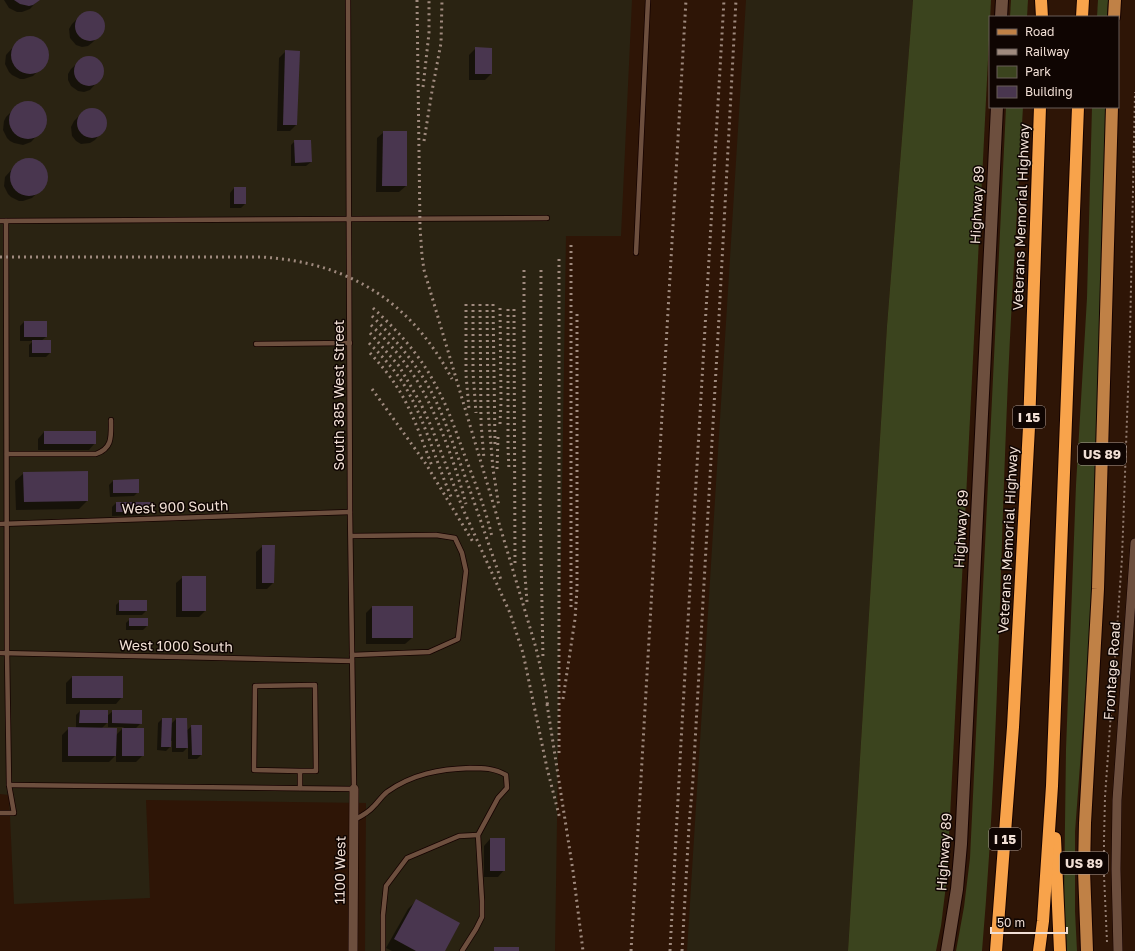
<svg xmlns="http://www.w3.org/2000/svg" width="1135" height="951" viewBox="0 0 1135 951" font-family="'Golos Text',sans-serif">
  <rect width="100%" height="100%" fill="#2e1506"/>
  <g fill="#2a2312">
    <polygon points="0,0 632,0 621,236 566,236 555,951 365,951 366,803 146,800 150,898 14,904 9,795 0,794"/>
    <polygon points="746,0 913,0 887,326 848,951 687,951"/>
  </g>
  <g fill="#3b441e">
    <polygon points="913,0 991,0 947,877 941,926 936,951 848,951 887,326"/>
    <polygon points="1011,0 1028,0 1027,17 1010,17"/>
    <polygon points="1098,0 1108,0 1107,17 1097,17"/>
    <path d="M1006,107h17c-6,107 -13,215 -17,322 -7,174 -9,349 -24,522h-26l8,-44 6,-49z"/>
    <polygon points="1092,107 1106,107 1097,538 1075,832 1075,911 1077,951 1067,951 1064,898 1066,749 1076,485 1087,298"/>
  </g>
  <g fill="#0007" fill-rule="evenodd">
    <polygon points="4,0 38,0 30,9 22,12 17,12 9,8"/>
    <polygon points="90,11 96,13 101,16 104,21 104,30 93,42 88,46 82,47 76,45 70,38 69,29 72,24 79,17 84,13"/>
    <polygon points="26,37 35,38 42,42 47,50 47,59 46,63 33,76 24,79 20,79 12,75 9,72 5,64 6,55 15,45 22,39"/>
    <polygon points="476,48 491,74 485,80 469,80 469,55"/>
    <polygon points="286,51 296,125 290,131 277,131 279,58"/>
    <polygon points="92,57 97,59 101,63 103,72 101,78 90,90 84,92 78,91 71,86 68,80 68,74 71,69 83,58"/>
    <polygon points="24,103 33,103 41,108 45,116 45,124 44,128 31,142 23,145 14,143 10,141 7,138 3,130 4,121 6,117 16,107"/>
    <polygon points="91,109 98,110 102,113 106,119 105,128 95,140 90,143 81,144 76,141 72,136 71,127 74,121 81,114 85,111"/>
    <polygon points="384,132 406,186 399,192 376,192 377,138"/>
    <polygon points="295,141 311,162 306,166 291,166 291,145"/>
    <polygon points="25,159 29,159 38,162 41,164 46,172 46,181 45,185 32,198 23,201 19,201 11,197 8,194 4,186 5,177 14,167 21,161"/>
    <polygon points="234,188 245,204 241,208 230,208 230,193"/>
    <polygon points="24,322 46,337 41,341 50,353 46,357 29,357 29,345 33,341 20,341 20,326"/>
    <polygon points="44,432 95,443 89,450 38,450 38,439"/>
    <polygon points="24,473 87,501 79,509 16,510 15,481"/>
    <polygon points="113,481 138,492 134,496 110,497 109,485"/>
    <polygon points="116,503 151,511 147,515 112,516 112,507"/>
    <polygon points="263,546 273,583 267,589 256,589 256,552"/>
    <polygon points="183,577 205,611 199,617 176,617 176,583"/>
    <polygon points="120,601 146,611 142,615 116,615 116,605"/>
    <polygon points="372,607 412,638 405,644 366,644 366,613"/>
    <polygon points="130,619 147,626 143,630 126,630 126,623"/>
    <polygon points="72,677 122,697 116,704 66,704 66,683"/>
    <path d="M80,711h27v5l6,-5 28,12 -6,6 8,26 -7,7h-20v-7l-7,7h-47v-27l7,-7h7v-13zM108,722v5h16l-9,9 -14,-7z"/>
    <polygon points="162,719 171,724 176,719 186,719 186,731 192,726 201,755 197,759 188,759 188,747 183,752 172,752 172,741 170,741 170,747 166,751 157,750 158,723"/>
    <polygon points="490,839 504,870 498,877 484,877 484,846"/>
    <polygon points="417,900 443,951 392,951 386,948 408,909"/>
  </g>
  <g fill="#49364f">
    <polygon points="14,0 40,0 33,5 29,6 20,4"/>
    <circle cx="90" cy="26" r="15"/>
    <circle cx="30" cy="55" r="19"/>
    <polygon points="475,47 492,48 492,74 475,74"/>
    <polygon points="285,50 300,51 297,125 283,125"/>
    <circle cx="89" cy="71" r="15"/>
    <circle cx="28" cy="120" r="19"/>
    <circle cx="92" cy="123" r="15"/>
    <polygon points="383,131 407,131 407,186 382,186"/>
    <polygon points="294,140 311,140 312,162 295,163"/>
    <circle cx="29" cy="177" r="19"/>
    <rect x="234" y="187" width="12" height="17"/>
    <rect x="24" y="321" width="23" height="16"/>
    <rect x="32" y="340" width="19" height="13"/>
    <rect x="44" y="431" width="52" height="13"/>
    <polygon points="88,471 88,501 24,502 23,472"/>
    <polygon points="139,479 139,493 113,493 113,480"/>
    <rect x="116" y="502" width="36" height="10"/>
    <polygon points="262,545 275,545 274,583 262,583"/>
    <rect x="182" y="576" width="24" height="35"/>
    <rect x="119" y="600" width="28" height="11"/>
    <rect x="372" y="606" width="41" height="32"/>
    <rect x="129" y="618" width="19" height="8"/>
    <rect x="72" y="676" width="51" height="22"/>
    <polygon points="80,710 108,710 108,723 79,723"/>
    <polygon points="112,710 142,710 142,724 112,723"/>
    <polygon points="162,718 172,718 171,747 161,747"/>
    <polygon points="176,718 187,718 188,748 176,748"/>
    <polygon points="191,725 202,725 202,755 192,755"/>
    <polygon points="68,727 117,728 116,756 68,756"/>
    <rect x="122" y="728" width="22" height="28"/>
    <rect x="490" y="838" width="15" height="33"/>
    <polygon points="416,899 460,923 445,951 416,951 394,939"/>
    <rect x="494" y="947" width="25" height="4"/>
  </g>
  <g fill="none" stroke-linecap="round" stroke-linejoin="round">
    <defs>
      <g id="lane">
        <polyline points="0,221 547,218"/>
        <polyline points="636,253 648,0"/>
        <polyline points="256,344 350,343"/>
        <path d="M7,454h89c17,-6 15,-18 15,-34"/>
        <polyline points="0,524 350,512"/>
        <polyline points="351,536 436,535 455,538 462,553 466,571 458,639 429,652 352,655"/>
        <polyline points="0,653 352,661"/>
        <polyline points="9,785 354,789 350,512 348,0"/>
        <polyline points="300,788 300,771 316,771 315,685 255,686 254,770 300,771"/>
        <polyline points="0,813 14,813 9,785 7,652 6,221"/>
        <path d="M354,820c8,-4 15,-8 20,-14 4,-4 8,-10 13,-14 25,-18 53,-23 83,-24 13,0 24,0 36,7l1,13 -9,10 -20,37 4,66v16l-6,12 -14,22"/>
        <polyline points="383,951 383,915 386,886 407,858 459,836 478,835"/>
      </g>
      <g id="street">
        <polyline points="353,951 354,789"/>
        <polyline points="1118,951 1116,869 1117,800 1135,543"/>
      </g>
      <g id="secondary">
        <polyline points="1001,17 1002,0"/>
        <polyline points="947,951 957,889 961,844 997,107"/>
      </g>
      <g id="primary">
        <polyline points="1114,17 1115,0"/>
        <polyline points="1087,951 1084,870 1085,823 1098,589 1112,107"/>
      </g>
      <g id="highway">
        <polyline points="1041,0 1042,17"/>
        <polyline points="1082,17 1083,0"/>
        <polyline points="1055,838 1060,951"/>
        <polyline points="996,951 1013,727 1029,427 1040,107"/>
        <polyline points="1039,951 1043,921 1052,786 1078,107"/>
      </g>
    </defs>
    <use href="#lane" stroke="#150200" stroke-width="6"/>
    <use href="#street" stroke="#150200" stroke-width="10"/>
    <use href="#secondary" stroke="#150200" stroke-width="14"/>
    <use href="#primary" stroke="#150200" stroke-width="14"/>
    <use href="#highway" stroke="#150200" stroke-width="14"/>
    <polyline stroke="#927c70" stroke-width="2" stroke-dasharray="2 3" stroke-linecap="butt" points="1107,942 1104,875 1104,840 1105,797 1122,558 1130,335 1135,92"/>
    <use href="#lane" stroke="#6d4f3e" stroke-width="4.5"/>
    <use href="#street" stroke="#6d4f3e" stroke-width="9"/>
    <use href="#secondary" stroke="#6d4f3e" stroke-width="12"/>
    <use href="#primary" stroke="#c08146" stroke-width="12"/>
    <use href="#highway" stroke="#f8a34b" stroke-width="12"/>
    <g stroke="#9f8a7e" stroke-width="3" stroke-dasharray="2 4" stroke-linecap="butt">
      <polyline points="417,0 420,227 422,256 424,270 536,648 545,687 548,708"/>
      <polyline points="423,87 429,33 429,0"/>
      <polyline points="424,141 432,91 441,43 442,0"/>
      <polyline points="571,245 571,609"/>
      <path d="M0,257h261c87,5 150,44 191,122"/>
      <polyline points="559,259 559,753"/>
      <polyline points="524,270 524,562 527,602"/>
      <polyline points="541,270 540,497 543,660"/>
      <polyline points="466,304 466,375 469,409"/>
      <polyline points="473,304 473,372 476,413"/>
      <polyline points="480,304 481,423 484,459"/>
      <polyline points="487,304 488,410 493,469 499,507"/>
      <polyline points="493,304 495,444"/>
      <path d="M373,308c25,23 48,48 63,78 13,23 21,49 30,73 10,26 20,51 26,78"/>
      <polyline points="508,309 508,447 509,471"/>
      <polyline points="514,309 515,565"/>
      <path d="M372,316c19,19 37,39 52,63 15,24 24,51 34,78 15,41 29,82 43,123"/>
      <path d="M371,325c17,16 32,34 45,54 22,36 39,85 50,125"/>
      <polyline points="370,333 399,366 420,402 431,426 463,509 510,613 523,653 547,768 560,819"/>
      <path d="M369,343c14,14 27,28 37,45 20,35 30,74 46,111"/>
      <path d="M370,353c9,10 18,20 25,31 17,25 26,54 37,82"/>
      <polyline points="372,389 426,464 473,542"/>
      <polyline points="500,424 501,402 500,304"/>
      <polyline points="497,469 498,437"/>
      <polyline points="563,699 575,619 577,589 577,310"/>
      <polyline points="547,704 573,871 583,951"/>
      <polyline points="631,951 686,0"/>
      <polyline points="670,951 681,742 724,0"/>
      <polyline points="682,951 689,826 693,779 719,317 736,0"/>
    </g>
  </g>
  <g text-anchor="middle" stroke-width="3" stroke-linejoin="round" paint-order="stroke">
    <g fill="#0f0502" stroke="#ad9e96" stroke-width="1">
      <rect x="1013" y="406" width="32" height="22" rx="3"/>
      <rect x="1078" y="443" width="48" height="22" rx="3"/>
      <rect x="989" y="828" width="32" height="22" rx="3"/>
      <rect x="1060" y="852" width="48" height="22" rx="3"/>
    </g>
    <g font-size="13" font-weight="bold" fill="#f1dfd5">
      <text x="1029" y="422">I 15</text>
      <text x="1102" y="459">US 89</text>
      <text x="1005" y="844">I 15</text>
      <text x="1084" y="868">US 89</text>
    </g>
    <g font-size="14" fill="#f1dfd5" stroke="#0f0502">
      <text transform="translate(977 205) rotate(-87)" y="5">Highway 89</text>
      <text transform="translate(1021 217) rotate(-88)" y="5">Veterans Memorial Highway</text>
      <text transform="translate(339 395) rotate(-90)" y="5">South 385 West Street</text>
      <text transform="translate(175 507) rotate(-2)" y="5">West 900 South</text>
      <text transform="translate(961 529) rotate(-87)" y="5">Highway 89</text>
      <text transform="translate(1008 540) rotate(-87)" y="5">Veterans Memorial Highway</text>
      <text transform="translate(176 646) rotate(1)" y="5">West 1000 South</text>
      <text transform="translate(1112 671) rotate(-86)" y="5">Frontage Road</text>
      <text transform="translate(944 852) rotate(-86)" y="5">Highway 89</text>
      <text transform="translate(340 870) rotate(-89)" y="5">1100 West</text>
    </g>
  </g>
  <rect x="989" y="16" width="130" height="92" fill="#0f0502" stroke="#695c56"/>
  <rect x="997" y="29" width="20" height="6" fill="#c08146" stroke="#695c56"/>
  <text x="1025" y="36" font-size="12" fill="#f1dfd5">Road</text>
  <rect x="997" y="49" width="20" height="6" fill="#9f8a7e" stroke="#695c56"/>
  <text x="1025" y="56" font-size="12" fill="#f1dfd5">Railway</text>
  <rect x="997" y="66" width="20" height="12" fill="#3b441e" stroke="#695c56"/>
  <text x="1025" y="76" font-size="12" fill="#f1dfd5">Park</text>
  <rect x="997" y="86" width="20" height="12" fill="#49364f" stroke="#695c56"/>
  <text x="1025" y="96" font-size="12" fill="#f1dfd5">Building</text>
  <path d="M991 927v6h76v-6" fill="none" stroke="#f1dfd5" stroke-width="2"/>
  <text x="997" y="927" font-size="12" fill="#f1dfd5" stroke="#0f0502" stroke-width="3" paint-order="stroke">50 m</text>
</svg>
